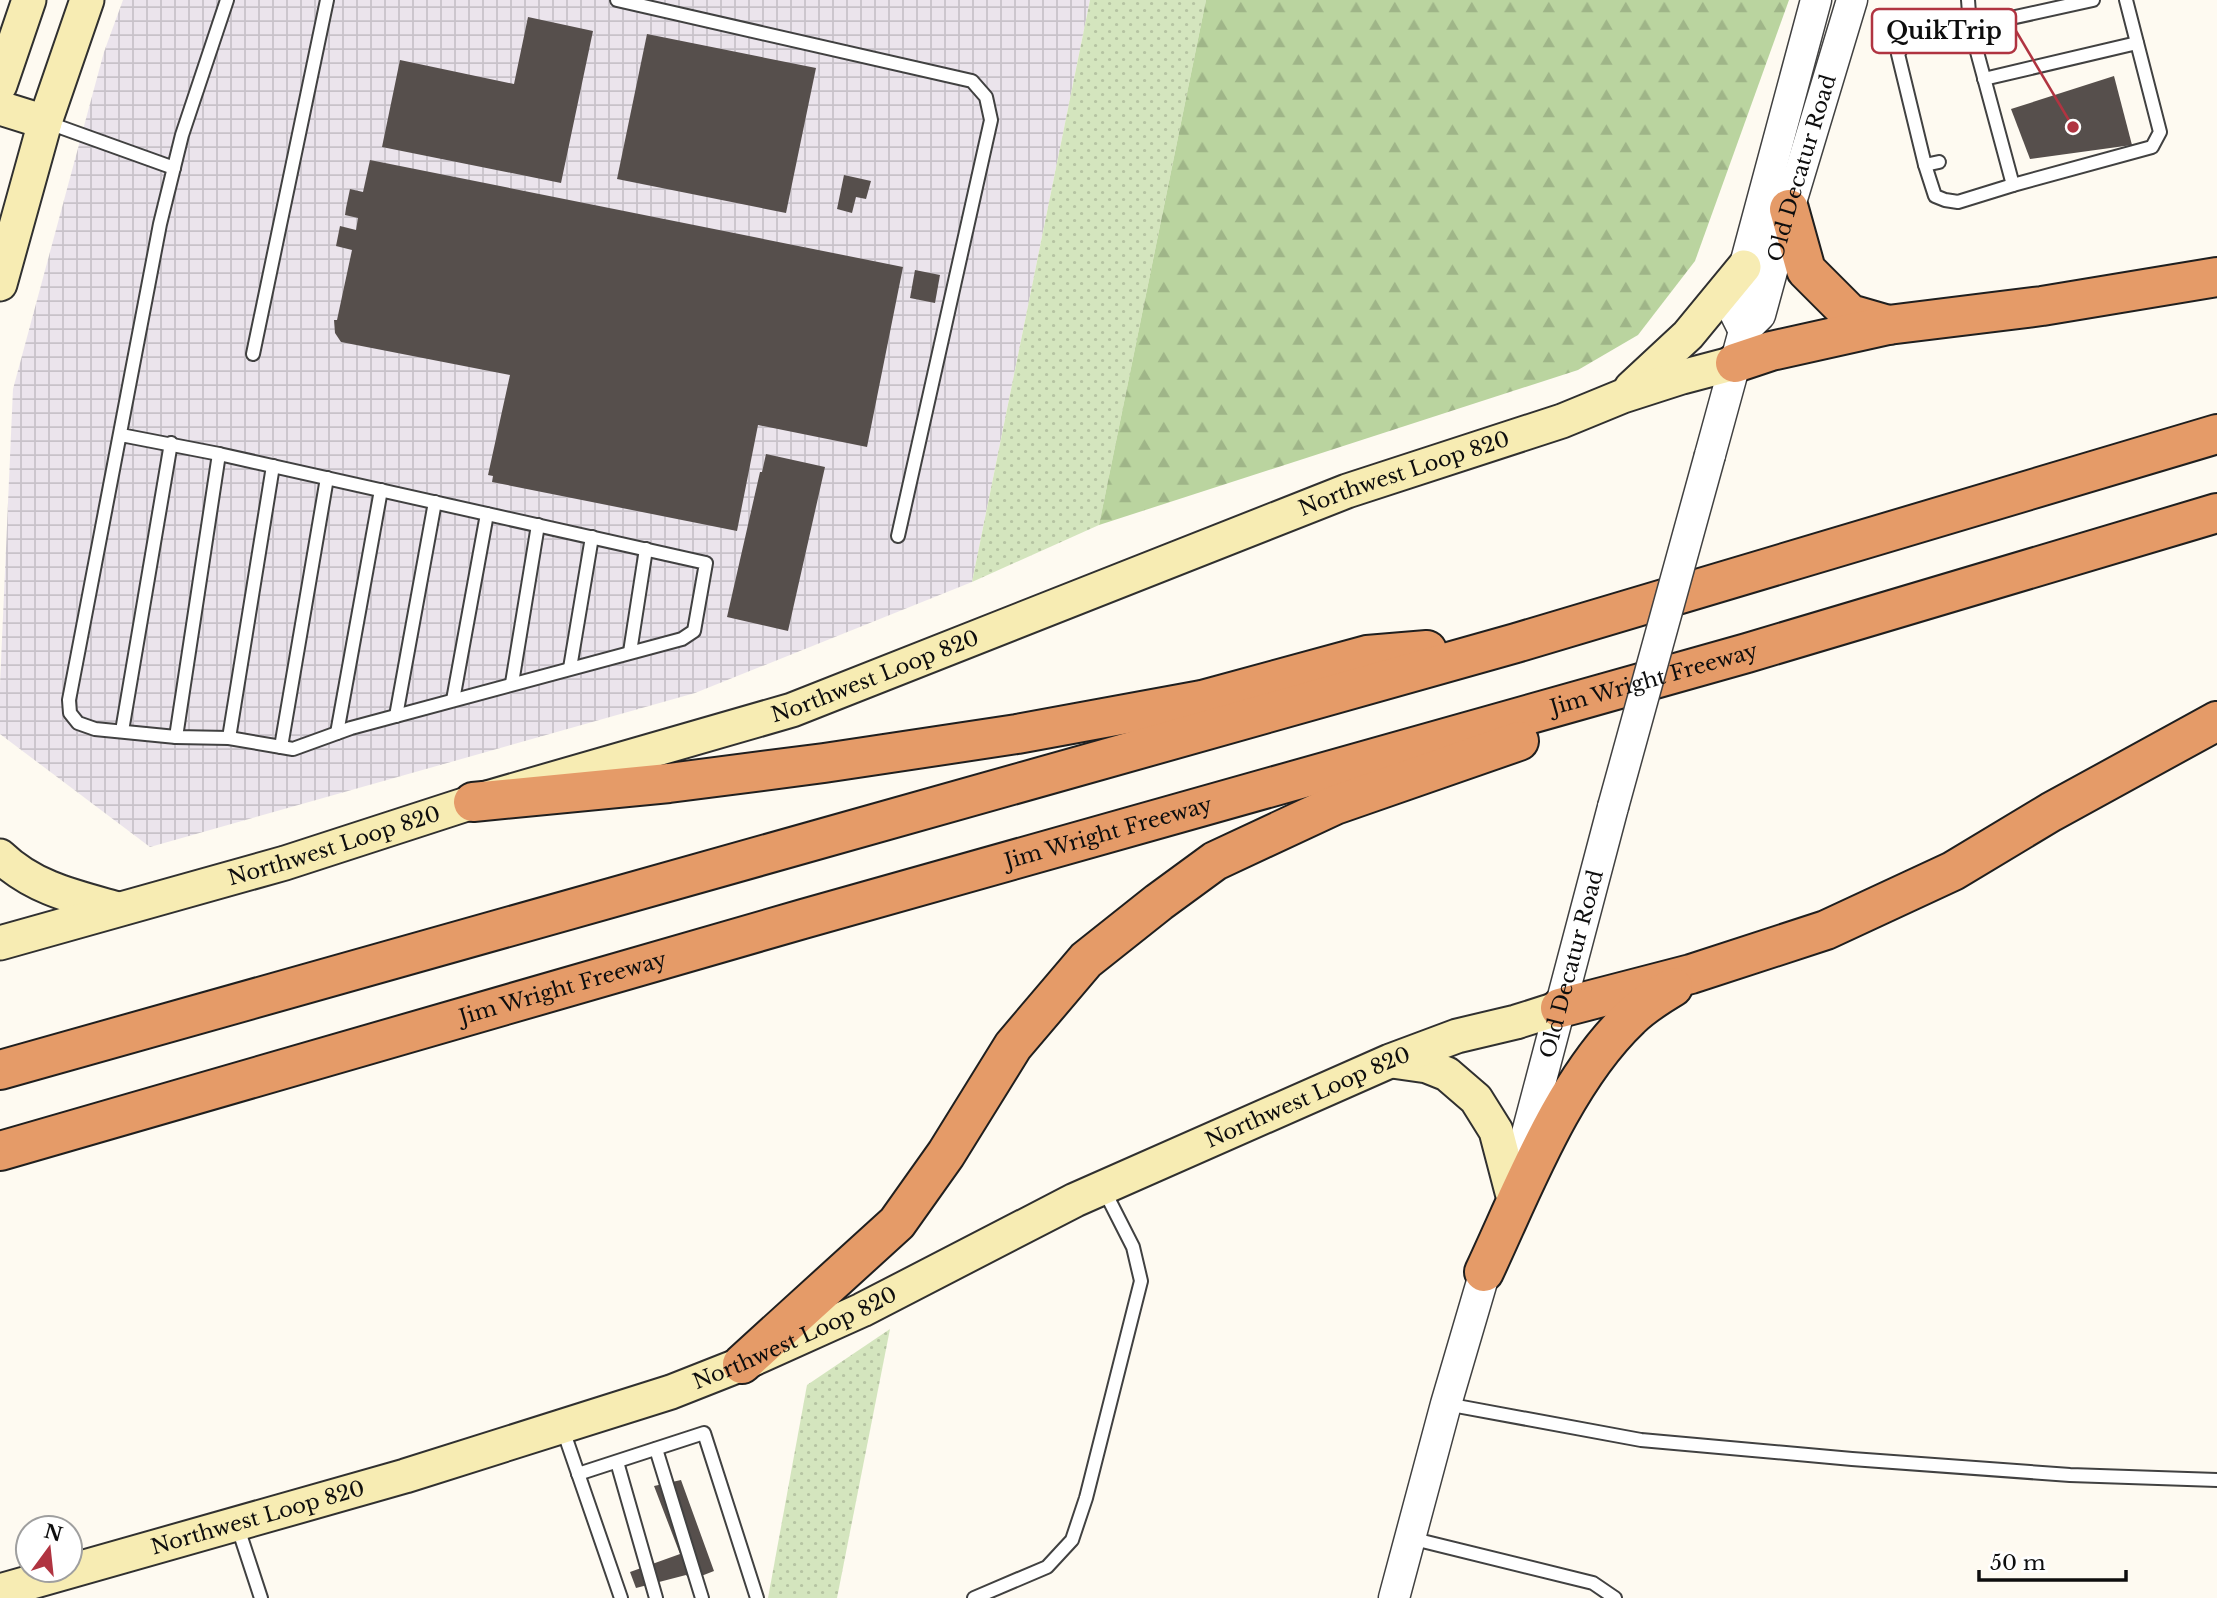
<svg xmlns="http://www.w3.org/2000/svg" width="2217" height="1598" viewBox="0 0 2217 1598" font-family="'Libre Baskerville',serif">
  <defs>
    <pattern id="industrial-grid" width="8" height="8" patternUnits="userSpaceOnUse" patternTransform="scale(1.75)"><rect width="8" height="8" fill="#ebe4ec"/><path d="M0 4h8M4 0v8" fill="none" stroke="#c8c2c9"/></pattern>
    <pattern id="green-dots" width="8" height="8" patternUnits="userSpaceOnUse" patternTransform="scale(1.75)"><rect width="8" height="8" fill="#d4e5be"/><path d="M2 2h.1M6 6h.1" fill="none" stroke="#b5c3a2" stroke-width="1.8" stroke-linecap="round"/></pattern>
    <pattern id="forest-firs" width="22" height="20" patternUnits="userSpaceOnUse" patternTransform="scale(1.75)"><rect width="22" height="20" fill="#bad49f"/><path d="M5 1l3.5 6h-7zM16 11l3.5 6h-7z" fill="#9fb588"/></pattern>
  </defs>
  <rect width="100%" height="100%" fill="#fefaf1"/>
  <polygon fill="url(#industrial-grid)" points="123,0 1090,0 972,582 695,693 150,847 0,734 0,685 13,389 104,52"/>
  <g fill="url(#green-dots)">
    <polygon points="1090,0 1206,0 1099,525 972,582"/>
    <polygon points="890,1329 837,1598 768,1598 807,1385"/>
  </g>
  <polygon fill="url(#forest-firs)" points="1206,0 1789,0 1695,261 1638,335 1578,370 1099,525"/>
  <g fill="#564f4c">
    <polygon points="528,17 593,31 561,183 382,147 400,60 514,84"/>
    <polygon points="647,34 816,68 786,213 617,179"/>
    <polygon points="2114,76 2132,145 2030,159 2011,109"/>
    <polygon points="370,160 903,267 867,447 758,425 737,531 492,482 493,476 488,475 510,375 341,342 335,333 334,320 337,320 352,250 336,246 340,226 356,230 358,218 345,215 346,208 350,189 363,192"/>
    <polygon points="844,175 871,181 866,199 856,197 852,213 837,209"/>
    <polygon points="915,270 940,275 935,303 910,298"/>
    <polygon points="766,454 825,467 788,631 727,617 760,472 762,472"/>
    <polygon points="681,1480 714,1571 691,1580 686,1575 636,1588 630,1572 680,1554 654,1486"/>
  </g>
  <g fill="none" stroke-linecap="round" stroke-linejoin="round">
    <defs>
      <g id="service">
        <polyline points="617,0 972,81 986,97 991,120 898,536"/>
        <polyline points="1968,0 1970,26 2013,185 2152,147 2160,132 2126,0"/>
        <polyline points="1984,79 2137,43"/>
        <polyline points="46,122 174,168"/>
        <polyline points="1925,165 1939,162"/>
        <polyline points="2013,185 1958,202 1945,200 1935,196 1925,165 1898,54 1906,41 2093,0"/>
        <polyline points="253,354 327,0"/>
        <polyline points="121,435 219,454 706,563 694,631 682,639 351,728 293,749 229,738 176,737 95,729 78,723 70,713 69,700 160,224 182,135 227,0"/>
        <polyline points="630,652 646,549"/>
        <polyline points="570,668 592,537"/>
        <polyline points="512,683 538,525"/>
        <polyline points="453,700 487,514"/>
        <polyline points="396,716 435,502"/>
        <polyline points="122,731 171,443"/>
        <polyline points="337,733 381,490"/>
        <polyline points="176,737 219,454"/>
        <polyline points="229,738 273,466"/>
        <polyline points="281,747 327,478"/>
        <polyline points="1446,1404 1641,1440 1852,1459 2070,1475 2217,1480"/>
        <polyline points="562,1427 621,1598"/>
        <polyline points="656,1449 702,1598"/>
        <polyline points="617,1462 656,1598"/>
        <polyline points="578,1474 704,1433 757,1598"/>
        <polyline points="237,1525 261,1598"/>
        <polyline points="1410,1538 1593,1583 1615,1598"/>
        <polyline points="974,1598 1047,1567 1072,1540 1086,1498 1141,1281 1133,1247 1104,1190"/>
      </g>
      <g id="tertiary">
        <polyline points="1744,331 1733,309 1816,0"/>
        <path id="s1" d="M1710,455l34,-124 16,-16 29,-106 63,-209"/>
        <path id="s2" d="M1517,1171l96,-364"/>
        <polyline points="1394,1598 1446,1404 1491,1251"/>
      </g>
      <g id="secondary">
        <polyline points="0,85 29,0"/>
        <polyline points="0,108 45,122"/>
        <polyline points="0,284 45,122 87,0"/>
        <polyline points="1631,388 1688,335 1744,267"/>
        <path d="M0,856c33,32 75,41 118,53"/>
        <path id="s3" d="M0,943l285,-80 188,-61 319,-92 555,-219 215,-70 61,-25 59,-19 53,-14"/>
        <polyline points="1392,1061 1427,1066 1447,1074 1476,1099 1496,1131 1512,1192"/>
        <path id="s4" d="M0,1591l405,-115 266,-84 71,-28 120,-54 213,-110 315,-139 67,-25 59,-14 44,-14"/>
      </g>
      <g id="motorway">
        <polyline points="1789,209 1806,270 1850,314 1888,325"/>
        <polyline points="1735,363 1771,351 1888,325 2042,306 2217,277"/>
        <polyline points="473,802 669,783 824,763 1017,734 1202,700 1367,655 1427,650"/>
        <polyline points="1560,1008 1691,974 1826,930 1953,871 2051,812 2217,721"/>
        <polyline points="0,1070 1516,643 2217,434"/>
        <path id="s5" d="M0,1151l803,-232 944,-266 470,-140"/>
        <path d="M1484,1272c39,-83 79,-190 146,-254 12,-12 28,-22 43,-31"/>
        <polyline points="742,1364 897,1223 946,1154 1013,1046 1086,960 1159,902 1215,861 1335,805 1519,741"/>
      </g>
    </defs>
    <use href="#service" stroke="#414141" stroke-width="16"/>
    <use href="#tertiary" stroke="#414141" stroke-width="33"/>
    <use href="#secondary" stroke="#303030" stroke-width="37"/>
    <use href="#motorway" stroke="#1f1f1f" stroke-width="42"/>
    <use href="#service" stroke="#fff" stroke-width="12"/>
    <use href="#tertiary" stroke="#fff" stroke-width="30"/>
    <use href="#secondary" stroke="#f7ecb3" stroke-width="33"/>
    <use href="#motorway" stroke="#e59b68" stroke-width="38"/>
    <defs>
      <polyline id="tertiary-bridge" points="1613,807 1710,455"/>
    </defs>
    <use href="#tertiary-bridge" stroke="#414141" stroke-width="33" stroke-linecap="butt"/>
    <use href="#tertiary-bridge" stroke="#fff" stroke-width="30"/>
  </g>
  <g text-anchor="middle" stroke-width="7" stroke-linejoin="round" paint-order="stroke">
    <g font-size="21" fill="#0e0e0e" stroke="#fff">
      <text dy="7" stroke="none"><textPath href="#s1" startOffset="304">Old Decatur Road</textPath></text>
      <text dy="7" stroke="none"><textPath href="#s3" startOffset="1482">Northwest Loop 820</textPath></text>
      <text dy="7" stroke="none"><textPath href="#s3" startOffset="915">Northwest Loop 820</textPath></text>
      <text dy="7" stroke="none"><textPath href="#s5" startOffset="1720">Jim Wright Freeway</textPath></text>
      <text dy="7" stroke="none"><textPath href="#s5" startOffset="1153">Jim Wright Freeway</textPath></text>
      <text dy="7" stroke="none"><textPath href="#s3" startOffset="348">Northwest Loop 820</textPath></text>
      <text dy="7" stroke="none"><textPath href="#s2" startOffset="214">Old Decatur Road</textPath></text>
      <text dy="7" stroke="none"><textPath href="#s5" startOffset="586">Jim Wright Freeway</textPath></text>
      <text dy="7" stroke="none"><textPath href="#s4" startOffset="1402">Northwest Loop 820</textPath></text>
      <text dy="7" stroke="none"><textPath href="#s4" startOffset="835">Northwest Loop 820</textPath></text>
      <text dy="7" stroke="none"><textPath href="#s4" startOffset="268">Northwest Loop 820</textPath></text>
    </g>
  </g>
  <path fill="none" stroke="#b03441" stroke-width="2.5" d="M2073 127L2016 31"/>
  <circle fill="#b03441" stroke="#fff" stroke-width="2.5" cx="2073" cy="127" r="7"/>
  <rect fill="#fff" stroke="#b03441" stroke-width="2.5" x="1872" y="9" width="144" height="44" rx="7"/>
  <g font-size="23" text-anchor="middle" font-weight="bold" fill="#0e0e0e">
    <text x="1944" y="39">QuikTrip</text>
  </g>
  <g transform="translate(49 1549) rotate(15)"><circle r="33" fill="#ffffff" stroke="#9f9f9f" stroke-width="2"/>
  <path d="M0-5L12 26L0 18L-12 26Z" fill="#b03441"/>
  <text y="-10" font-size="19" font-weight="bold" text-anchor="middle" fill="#0e0e0e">N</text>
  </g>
  <path d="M1979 1570v10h147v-10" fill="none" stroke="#0e0e0e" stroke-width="3.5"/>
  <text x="1990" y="1570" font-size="21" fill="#0e0e0e" stroke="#ffffff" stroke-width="5" paint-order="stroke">50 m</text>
</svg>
